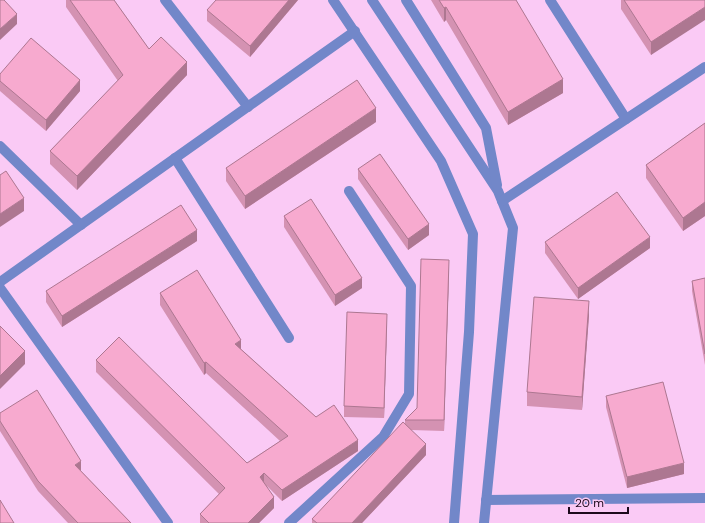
<svg xmlns="http://www.w3.org/2000/svg" width="705" height="523" viewBox="0 0 705 523" font-family="'DM Sans',sans-serif">
  <rect width="100%" height="100%" fill="#facaf5"/>
  <g fill="none" stroke-linecap="round" stroke-linejoin="round">
    <g stroke="#7287c9" stroke-width="10">
      <polyline points="165,0 248,107"/>
      <polyline points="333,0 441,161 473,234 469,332 454,523"/>
      <polyline points="372,0 498,191 513,228 484,523"/>
      <polyline points="406,0 486,128 497,185"/>
      <polyline points="550,0 626,119"/>
      <polyline points="0,146 81,225"/>
      <polyline points="175,158 289,338"/>
      <polyline points="502,201 705,67"/>
      <polyline points="0,282 355,31"/>
      <polyline points="0,288 168,523"/>
      <polyline points="486,500 705,498"/>
      <polyline points="289,523 383,437 409,394 411,286 349,191"/>
    </g>
  </g>
  <g fill="#d492b2">
    <polygon points="66,0 114,0 149,49 187,75 77,190 50,164 50,151 118,81 66,7"/>
    <polygon points="298,0 250,57 207,21 207,10"/>
    <polygon points="431,0 516,0 563,93 508,125 446,20 444,22"/>
    <polygon points="621,0 705,0 651,55 621,9"/>
    <polygon points="0,74 80,91 46,131 0,91"/>
    <polygon points="376,122 245,209 226,181 226,168"/>
    <polygon points="705,123 705,216 683,231 646,178 646,165"/>
    <polygon points="358,169 429,235 408,250 358,179"/>
    <polygon points="284,216 362,288 335,306 284,227"/>
    <polygon points="197,241 62,327 46,302 46,291"/>
    <polygon points="545,242 650,248 578,299 545,253"/>
    <polygon points="449,270 444,431 411,430 426,455 362,523 312,523 312,519 405,425 405,420 417,408"/>
    <polygon points="705,278 705,365 692,291 692,281"/>
    <polygon points="160,293 241,349 316,417 358,451 282,501 267,486 274,508 259,523 200,523 200,514 219,494 96,372 96,360 247,463 280,441 206,373 204,375 160,305"/>
    <polygon points="589,315 582,410 527,406 527,392"/>
    <polygon points="387,325 384,418 344,417 344,406"/>
    <polygon points="606,396 684,474 627,488 606,407"/>
    <polygon points="0,413 81,471 131,523 68,523 38,491 0,431"/>
  </g>
  <g fill="#ad7791">
    <polygon points="289,0 298,0 250,57 250,46"/>
    <polygon points="446,7 446,20 444,22 444,8"/>
    <polygon points="705,7 705,20 651,55 651,42"/>
    <polygon points="17,14 17,24 0,40 0,29"/>
    <polygon points="187,62 187,75 77,190 77,176"/>
    <polygon points="563,79 563,93 508,125 508,112"/>
    <polygon points="80,80 80,91 46,131 46,120"/>
    <polygon points="376,108 376,122 245,209 245,196"/>
    <polygon points="24,198 24,211 0,227 0,214"/>
    <polygon points="705,202 705,216 683,231 683,218"/>
    <polygon points="429,224 429,235 408,250 408,239"/>
    <polygon points="197,230 197,241 62,327 62,316"/>
    <polygon points="650,237 650,248 578,299 578,288"/>
    <polygon points="449,260 449,270 444,431 444,420"/>
    <polygon points="362,278 362,288 335,306 335,295"/>
    <polygon points="589,301 589,315 582,410 582,397"/>
    <polygon points="387,314 387,325 384,418 384,408"/>
    <polygon points="241,340 241,351 235,344"/>
    <polygon points="25,351 25,364 0,389 0,376"/>
    <polygon points="206,362 206,373 204,375 204,363"/>
    <polygon points="358,440 358,451 282,501 282,490"/>
    <polygon points="426,444 426,455 362,523 352,523"/>
    <polygon points="81,461 81,471 75,465"/>
    <polygon points="684,463 684,474 627,488 627,477"/>
    <polygon points="264,473 264,484 260,477"/>
    <polygon points="274,497 274,508 259,523 248,523"/>
  </g>
  <g fill="#f7aacf" stroke="#ad7791">
    <polygon points="0,0 4,0 17,14 0,29"/>
    <polygon points="70,0 114,0 149,49 161,37 187,62 77,176 50,151 123,75"/>
    <polygon points="216,0 289,0 250,46 207,10"/>
    <polygon points="439,0 516,0 563,79 508,112 446,7 444,8"/>
    <polygon points="624,0 705,0 705,7 651,42"/>
    <polygon points="31,38 80,80 46,120 0,81 0,74"/>
    <polygon points="357,80 376,108 245,196 226,168"/>
    <polygon points="705,123 705,202 683,218 646,165"/>
    <polygon points="380,154 429,224 408,239 358,169"/>
    <polygon points="6,171 24,198 0,214 0,175"/>
    <polygon points="617,192 650,237 578,288 545,242"/>
    <polygon points="311,199 362,278 335,295 284,216"/>
    <polygon points="181,205 197,230 62,316 46,291"/>
    <polygon points="421,259 449,260 444,420 405,420 417,408"/>
    <polygon points="197,270 241,340 235,344 316,417 334,405 358,440 282,490 264,473 260,477 274,497 248,523 209,523 200,514 225,488 96,360 119,337 247,463 288,436 206,362 204,363 160,293"/>
    <polygon points="705,278 705,354 692,281"/>
    <polygon points="534,297 589,301 582,397 527,392"/>
    <polygon points="347,312 387,314 384,408 344,406"/>
    <polygon points="0,326 25,351 0,376"/>
    <polygon points="663,382 684,463 627,477 606,396"/>
    <polygon points="37,390 81,461 75,465 131,523 78,523 38,481 0,421 0,413"/>
    <polygon points="403,422 426,444 352,523 317,523 312,519"/>
    <polygon points="0,500 14,523 0,523"/>
  </g>
  <path d="M569 507v6h59v-6" fill="none" stroke="#1d091c" stroke-width="2"/>
  <text x="575" y="507" font-size="12" fill="#1d091c" stroke="#facaf5" stroke-width="3" paint-order="stroke">20 m</text>
</svg>
